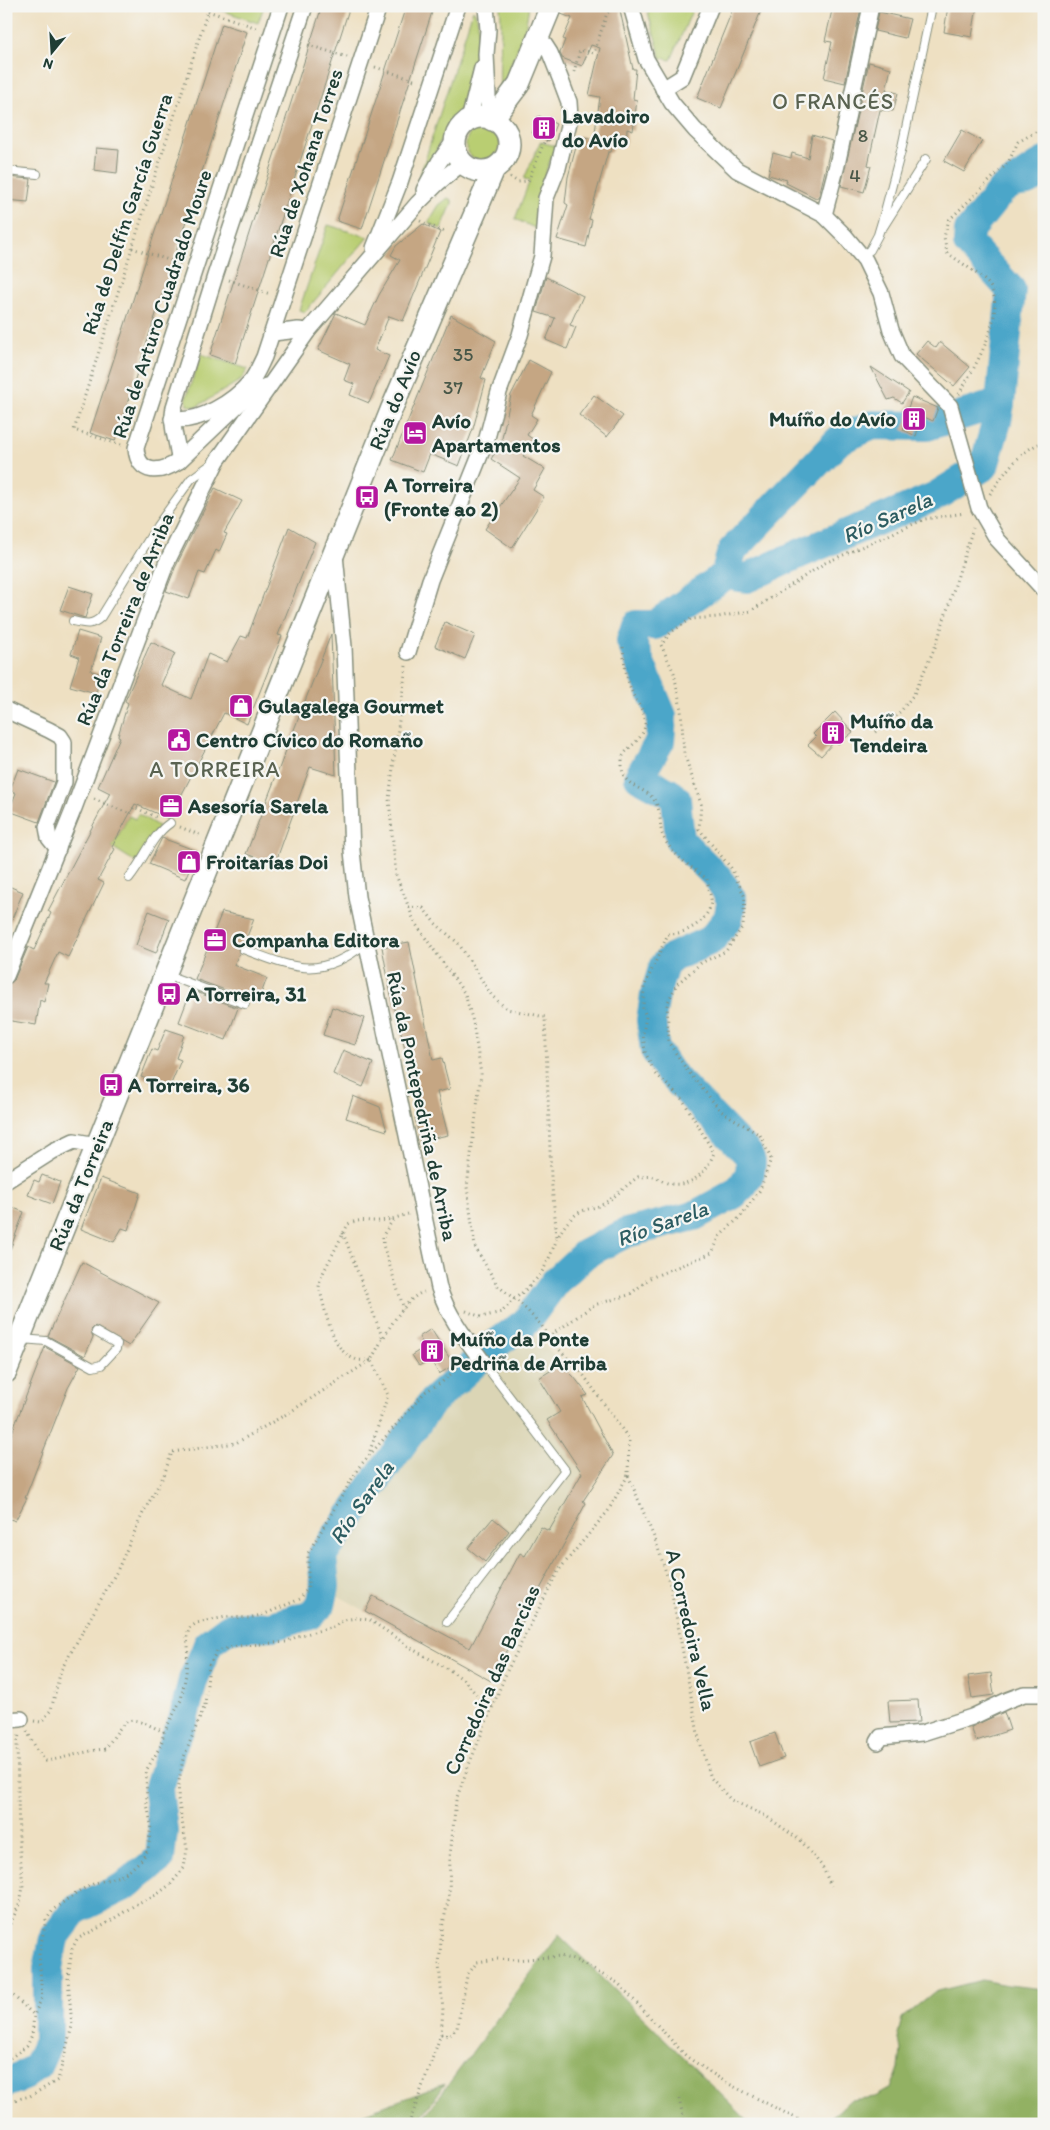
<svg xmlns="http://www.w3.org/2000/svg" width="1050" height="2130" viewBox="0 0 1050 2130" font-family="Itim,sans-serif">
  <rect width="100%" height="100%" fill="#f6f6f2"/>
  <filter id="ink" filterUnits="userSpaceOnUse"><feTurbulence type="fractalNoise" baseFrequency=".02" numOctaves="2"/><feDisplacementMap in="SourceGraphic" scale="10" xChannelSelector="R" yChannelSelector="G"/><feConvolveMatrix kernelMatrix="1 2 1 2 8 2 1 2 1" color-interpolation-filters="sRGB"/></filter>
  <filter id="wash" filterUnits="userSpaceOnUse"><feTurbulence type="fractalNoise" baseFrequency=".0096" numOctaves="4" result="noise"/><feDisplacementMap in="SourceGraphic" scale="20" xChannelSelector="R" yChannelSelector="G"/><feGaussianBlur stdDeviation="1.12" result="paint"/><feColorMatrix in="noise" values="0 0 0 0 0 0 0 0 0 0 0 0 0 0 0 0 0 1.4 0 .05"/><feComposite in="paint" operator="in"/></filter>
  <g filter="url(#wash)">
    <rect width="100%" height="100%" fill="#eee0c2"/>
    <polygon fill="#dbd5b5" points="528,1327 574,1377 588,1395 582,1397 614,1453 608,1460 584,1501 586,1503 491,1681 328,1590 331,1556 368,1500 431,1413 496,1350"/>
    <g fill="#b9ce72" stroke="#6c8653">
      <polygon points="219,6 264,6 258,23 218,9"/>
      <path d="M500,6h29l-4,24 -23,57 -2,-1c-2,-26 3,-53 0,-80z"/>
      <polygon points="646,6 694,6 671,60 661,58"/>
      <path d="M473,10c14,12 -3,73 -8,90 -3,9 -10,15 -15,22 -12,18 -21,55 -35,69z"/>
      <circle cx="483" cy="144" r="17"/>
      <path d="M540,142l16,4c-14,34 -18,47 -19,83l-22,-10 15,-39 -6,-1z"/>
      <polygon points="448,198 452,200 452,204 441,229 428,223 439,205"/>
      <polygon points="328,225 368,237 305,312 299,310"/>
      <polygon points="201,354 248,369 241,380 196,407 187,405 186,398"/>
      <polygon points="138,814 158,826 137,863 112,847 129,816 135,819"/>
    </g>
    <g fill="#92b164" stroke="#58774c">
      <polygon points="559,1935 751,2124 419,2124"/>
      <polygon points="982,1980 1008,1985 1044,1989 1044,2124 825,2124 850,2100 875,2097 891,2088 899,2068 901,2050 898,2034 902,2018 934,1992"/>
      <polygon points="445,2084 416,2124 334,2124"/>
    </g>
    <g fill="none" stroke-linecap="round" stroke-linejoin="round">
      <polyline stroke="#4ba6c9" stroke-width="18" points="1002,190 1028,187 1044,180"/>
      <g stroke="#4ba6c9" stroke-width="30">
        <polyline points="725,575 747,578 799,554 936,496 984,466 997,421 1000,403"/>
        <polyline points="6,2083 23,2076 37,2066 48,2042 48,1969 54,1938 75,1910 125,1886 160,1858 163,1831 158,1791 172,1746 183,1720 193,1680 209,1643 229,1628 272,1626 310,1615 321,1605 325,1586 322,1556 432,1402 496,1344 525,1323 555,1282 585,1254 626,1233 694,1216 734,1194 743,1185 750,1173 751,1162 748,1154 670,1073 655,1050 651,1020 655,995 664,965 673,957 711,940 728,919 732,900 719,879 680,840 676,799 669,793 639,777 660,741 662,716 631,641 636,625 655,625 725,575 732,551 839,440 873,425 927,426 1000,403 1011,290 968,243 969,231 1002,190 1044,162"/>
      </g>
    </g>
    <g id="blocks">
      <g fill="#c5a683">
        <polygon points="322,6 350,6 235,364 210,355"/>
        <polygon points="406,6 434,6 362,229 337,221"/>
        <polygon points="563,6 619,6 633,69 636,69 633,99 637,100 633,131 627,129 626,145 613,142 611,152 608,152 589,219 592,220 586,247 557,239 568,205 565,203 568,177 579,136 594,139 600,97 589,95 600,48 591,45 582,66 562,58 560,53 565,40 563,39 572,18 561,14"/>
        <polygon points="734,6 763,6 721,108 697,98"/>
        <polygon points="833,6 861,8 845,83 824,78 832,42 825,41"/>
        <polygon points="948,6 977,6 972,37 944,32"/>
        <polygon points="879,12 910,19 905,38 875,31"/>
        <polygon points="222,24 247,32 115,441 90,433"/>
        <polygon points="869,62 891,68 886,90 898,93 893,111 880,110 868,165 871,166 864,192 841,186"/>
        <polygon points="539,116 556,124 549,141 532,133"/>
        <polygon points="962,130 982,141 964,172 944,161"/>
        <polygon points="812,135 832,141 819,196 816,198 786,183 787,180 768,175 773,153 791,158 792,153 808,158"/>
        <polygon points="96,148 119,150 117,173 94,170"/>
        <polygon points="6,177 31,179 28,202 6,200"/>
        <polygon points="423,224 440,232 403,321 389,316 375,350 389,356 369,403 350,395 354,384 344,380 350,364 318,350 336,313 365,325 379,295 400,260 391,255 396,246"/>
        <polygon points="546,277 583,296 570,325 576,327 567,349 546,340 555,318 536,312"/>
        <polygon points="451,315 496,341 481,378 486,380 473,429 459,466 430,454 423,472 392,460"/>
        <polygon points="927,341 936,348 940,342 970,367 954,386 916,354"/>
        <polygon points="529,360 551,372 531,415 537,419 527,435 534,440 523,456 545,469 533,490 544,497 512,548 485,529 520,478 491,459 501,443 511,395"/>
        <polygon points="871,367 909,392 902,403 894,398 888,400"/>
        <polygon points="594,395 623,416 607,437 579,415"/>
        <polygon points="912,397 938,408 933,421 922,416 916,436 903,430 910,411 907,410"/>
        <polygon points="215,488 242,501 224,533 227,534 219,552 216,550 205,574 199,572 189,599 166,591 175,568"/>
        <polygon points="289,527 315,542 278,635 282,636 247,724 224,713 170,817 167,818 135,804 112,847 115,849 98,880 104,883 68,957 58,952 44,983 48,983 44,1002 40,1000 36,1025 6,1020 6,985 14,980 28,947 34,950 51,913 48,911 110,793 98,787 120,737 118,736 128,703 125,701 151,642 175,653 161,685 191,699 208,654 227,662 241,636 247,638"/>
        <polygon points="69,586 93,594 85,618 60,610"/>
        <polygon points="445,622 475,635 465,659 435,646"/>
        <polygon points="78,631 101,638 91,671 101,674 96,693 70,686 79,657 71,654"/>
        <polygon points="331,634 336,775 310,767 275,864 246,854"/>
        <polygon points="835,712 853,732 838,744 835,741 821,756 808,745 816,737 813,734"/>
        <polygon points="18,769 54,782 39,822 9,811 16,793 10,790"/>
        <polygon points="162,838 197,851 185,879 149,864"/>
        <polygon points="6,885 23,892 7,931 6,931"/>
        <polygon points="149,911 169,919 156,953 136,945"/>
        <polygon points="222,912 254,919 244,944 238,947 239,953 234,965 267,978 258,1002 195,979"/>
        <polygon points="409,942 433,1060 442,1058 450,1089 437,1092 448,1135 420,1141 415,1118 420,1117 396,1010 394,1010 382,947"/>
        <polygon points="191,990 238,1008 226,1040 179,1022"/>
        <polygon points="332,1007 364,1018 355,1045 323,1035"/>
        <polygon points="166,1029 184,1035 176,1058 181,1060 171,1084 159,1083 141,1077 152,1049 157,1051"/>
        <polygon points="343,1050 373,1063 363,1087 333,1074"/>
        <polygon points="353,1096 380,1107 387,1131 346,1118"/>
        <polygon points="42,1175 60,1182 52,1204 28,1195 34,1180 39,1182"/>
        <polygon points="101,1178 140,1193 128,1230 122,1228 114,1242 81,1229"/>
        <polygon points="6,1205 24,1212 8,1255 6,1255"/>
        <polygon points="82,1262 159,1303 129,1346 95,1326 91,1330 93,1337 85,1356 48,1336"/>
        <polygon points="431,1329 454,1365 439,1374 430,1359 419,1366 412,1355 425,1347 419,1337"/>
        <polygon points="45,1347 80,1366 68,1388 25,1498 27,1498 15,1521 6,1517 6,1448"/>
        <polygon points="561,1364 574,1377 588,1395 582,1397 613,1455 583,1501 586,1503 491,1681 365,1611 373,1596 470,1648 520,1553 525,1556 541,1527 549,1531 582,1473 547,1420 560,1412 539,1378"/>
        <polygon points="493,1518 509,1531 485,1562 468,1548"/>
        <polygon points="991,1673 994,1695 972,1698 968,1676"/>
        <polygon points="918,1700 920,1722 890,1723 888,1701"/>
        <polygon points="1004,1712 1010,1730 976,1741 971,1727"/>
        <polygon points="775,1733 784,1758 759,1767 750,1742"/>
      </g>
    </g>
  </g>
  <g filter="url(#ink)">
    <use href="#blocks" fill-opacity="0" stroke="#868e7b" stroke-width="1"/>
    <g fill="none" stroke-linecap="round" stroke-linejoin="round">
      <defs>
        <g id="lane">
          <polyline points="6,171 37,174"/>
          <polyline points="883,227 926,159"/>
          <polyline points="862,256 870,250 878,235 884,215 902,147 931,11"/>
          <path d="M73,621c12,3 19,5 28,-4l56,-91 34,-47 22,-16"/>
          <path d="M129,878c15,-18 22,-42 41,-55"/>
          <path d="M243,949c50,19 77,32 123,-6"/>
          <polyline points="167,975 245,1004"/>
          <polyline points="22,1339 46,1341 93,1367 101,1365 116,1349 117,1344 96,1332"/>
          <polyline points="447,1622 565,1470 483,1362"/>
        </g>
        <g id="street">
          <polyline points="486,6 488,30 486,54 489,118"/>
          <polyline points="631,6 646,59 672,103 695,130 737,170 824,215 845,236 865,260 881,293 891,330 902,356 950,406 979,508 997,539 1044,590"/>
          <polyline points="663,89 682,77 711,6"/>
          <polyline points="469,120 482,68"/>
          <polyline points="424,190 439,162 455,140"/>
          <polyline points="824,215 837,165 871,6"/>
          <polyline points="374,248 400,182 458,6"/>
          <polyline points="273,333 298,330 308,331"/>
          <path d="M266,386l-22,13 -65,62c-18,12 -41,15 -43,-13l145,-442"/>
          <path d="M172,419c27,5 62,-18 79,-38 5,-6 9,-16 13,-24l115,-351"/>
          <path d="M179,461c-1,-22 -9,-30 -5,-54l41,-131 90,-270"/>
          <path d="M335,555l9,92 8,204 5,46 82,391c9,28 27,51 44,74"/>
          <polyline points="408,652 430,580 487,438 499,392 520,335 542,256 546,198 558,168 570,118 569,102 560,78 550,53 539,36"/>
          <polyline points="6,710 49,730 60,736 64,742 64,782 47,827 49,838 58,849"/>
          <polyline points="6,976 74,808 166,564 217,461 308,331 418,203 438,183 462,163"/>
          <polyline points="6,1181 53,1151 74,1141 97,1145"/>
          <polyline points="6,1720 21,1719"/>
          <polyline points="878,1742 881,1737 922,1733 972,1717 1008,1700 1024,1694 1044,1694"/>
        </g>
        <g id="secondary">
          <circle cx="482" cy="144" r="27"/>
          <polyline points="492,120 519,84 551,6"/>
          <polyline points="6,1372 392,408 494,169"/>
        </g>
      </defs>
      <use href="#lane" stroke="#868e7b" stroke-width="10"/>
      <use href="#street" stroke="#868e7b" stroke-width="18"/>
      <use href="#secondary" stroke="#868e7b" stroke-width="24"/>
      <g stroke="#868e7b" stroke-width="3" stroke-dasharray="1 4" stroke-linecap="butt">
        <polyline points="208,11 257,28"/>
        <polyline points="308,45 347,57"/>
        <polyline points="375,67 417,81"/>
        <polyline points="574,72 580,50 594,53 607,13 616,7"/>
        <polyline points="510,177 518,182 528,181 545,140 549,142"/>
        <polyline points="420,221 447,233"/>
        <polyline points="132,248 181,264"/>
        <polyline points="229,280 270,294"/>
        <path d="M959,394c15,-26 48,-79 31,-108 -5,-8 -34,-27 -43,-33l-3,-16 5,-17 59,-57 10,-21 26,-15"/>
        <polyline points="121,445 74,430 209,7"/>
        <path d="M990,494c14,-20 29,-44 54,-52"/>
        <polyline points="406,666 389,799 396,875 415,923 465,994 473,1022 481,1074 467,1187 475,1247 498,1286 522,1305 542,1326 549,1339 582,1373 629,1439 628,1475 656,1542 671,1588 699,1739 711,1778 731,1800 766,1816 801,1841 822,1866 831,1886"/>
        <polyline points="876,732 901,711 914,694 936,645 973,528"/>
        <polyline points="94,799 130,814 134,807 158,818"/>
        <polyline points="180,827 202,836"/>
        <polyline points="408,907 423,908 435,923 459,944 492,996 507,1009 545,1017 551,1177 557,1237"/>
        <polyline points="393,1220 383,1235 383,1245 404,1309"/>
        <polyline points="343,1233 383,1339"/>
        <path d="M466,1311l15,6 21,-5c11,-13 25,-22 36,-35 15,-18 16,-44 35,-60 10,-9 17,-7 28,-12 14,-7 24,-19 37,-28 5,0 11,-1 16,0 6,2 12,7 19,7 21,2 34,-13 41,-31l-31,-53 -28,-27 -10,-21 -2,-19 3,-16 -3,-9 1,-21 24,-53c18,1 44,-15 43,-35 -1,-7 -3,-14 -4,-20 -15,-11 -36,-25 -44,-43 -4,-8 -1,-22 -7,-33 -9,-18 -34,-13 -34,-38 0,-2 0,-5 0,-7 5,-13 25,-18 23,-39 -1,-9 -10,-19 -13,-27 -6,-15 -8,-30 -9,-45"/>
        <polyline points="549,1339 554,1333 594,1305 629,1295 650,1278 712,1253 720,1236 741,1216 760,1190 771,1159 760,1135 721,1111 687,1070 669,1043 667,1004 677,984 701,963 726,951 743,926 745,897 731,868 699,829 701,804 684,753 681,709 674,673 661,645 671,632 691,619 718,617 751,611 825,563 925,519 965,513"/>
        <path d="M371,1360c-5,0 -12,1 -16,-1 -24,-7 -30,-52 -36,-72l1,-8 28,-55c10,-5 18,-3 28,-3 12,0 22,-4 32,-7"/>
        <path d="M370,1451l18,-56 -17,-35c10,-18 33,-63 53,-68"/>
        <polyline points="34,1721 41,1722 51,1710 61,1670 117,1571 143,1513 164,1475 172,1452 236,1443 290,1412 371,1360"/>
        <path d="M27,1731l10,19 9,11c20,-3 38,-10 59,-12 24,-33 19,-36 59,-17"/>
        <polyline points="6,1933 20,1903 23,1887 19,1841 17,1743 19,1735"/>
        <polyline points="6,1989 34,2015"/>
        <polyline points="441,2034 449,2036 457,2028 467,1976 477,1962 496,1959 516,1960 560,1956 577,1961 618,1983 687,2057 727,2083 807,2124"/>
        <polyline points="6,2061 27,2046 32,2035 34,2015 42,1998 39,1953 46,1920 54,1909 77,1892 95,1883 120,1876 130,1870 142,1859 148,1850 151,1824 147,1804 146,1775 147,1769 161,1745 164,1732 181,1700 186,1674 188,1647 187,1637 189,1628 197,1623 226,1617 249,1618 265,1614 300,1599 308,1588 308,1553 359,1467 425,1392 442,1382 464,1362"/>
        <polyline points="679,2099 685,2124"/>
        <polyline points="6,2102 30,2096 58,2080 72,2026 68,1978 72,1949 77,1939 104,1925 138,1903 156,1895 171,1884 184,1868 187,1849 178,1799 179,1781 183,1759 205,1705 209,1665 217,1651 237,1646 286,1642 298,1636 333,1627 344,1620 356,1618 370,1620 414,1650 448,1669 464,1680 483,1702 493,1707"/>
        <polyline points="409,2124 441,2034 443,2010 439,1965 442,1928 449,1897 450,1857 456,1800 468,1767 507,1671 558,1571 608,1511 628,1475"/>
      </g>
      <use href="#lane" stroke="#fff" stroke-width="8"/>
      <use href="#street" stroke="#fff" stroke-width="15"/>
      <use href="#secondary" stroke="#fff" stroke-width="21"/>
    </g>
  </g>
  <defs>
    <symbol id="building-square" viewBox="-11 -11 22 22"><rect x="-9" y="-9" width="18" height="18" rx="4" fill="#b5179e" stroke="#f6f6f2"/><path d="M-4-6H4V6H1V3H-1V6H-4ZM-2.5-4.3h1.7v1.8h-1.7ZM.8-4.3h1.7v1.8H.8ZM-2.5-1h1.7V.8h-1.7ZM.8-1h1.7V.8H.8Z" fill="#fff"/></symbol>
    <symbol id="hotel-square" viewBox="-11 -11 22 22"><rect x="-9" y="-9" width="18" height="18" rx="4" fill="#b5179e" stroke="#f6f6f2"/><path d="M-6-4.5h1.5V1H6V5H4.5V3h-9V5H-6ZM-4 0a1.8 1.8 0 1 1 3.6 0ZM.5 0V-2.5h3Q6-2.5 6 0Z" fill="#fff"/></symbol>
    <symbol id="bus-square" viewBox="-11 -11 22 22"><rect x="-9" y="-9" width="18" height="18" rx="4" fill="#b5179e" stroke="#f6f6f2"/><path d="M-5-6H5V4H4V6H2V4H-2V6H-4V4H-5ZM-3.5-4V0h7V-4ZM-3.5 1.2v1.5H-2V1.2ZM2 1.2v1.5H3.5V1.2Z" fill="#fff"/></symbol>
    <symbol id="shop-square" viewBox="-11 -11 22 22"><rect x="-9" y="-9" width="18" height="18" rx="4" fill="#b5179e" stroke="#f6f6f2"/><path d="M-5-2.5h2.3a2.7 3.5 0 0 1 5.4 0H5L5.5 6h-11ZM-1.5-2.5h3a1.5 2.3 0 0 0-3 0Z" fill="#fff"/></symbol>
    <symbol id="civic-square" viewBox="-11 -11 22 22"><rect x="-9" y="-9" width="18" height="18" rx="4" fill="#b5179e" stroke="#f6f6f2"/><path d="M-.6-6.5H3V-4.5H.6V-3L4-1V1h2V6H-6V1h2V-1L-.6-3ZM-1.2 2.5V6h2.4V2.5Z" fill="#fff"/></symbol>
    <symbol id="office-square" viewBox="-11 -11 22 22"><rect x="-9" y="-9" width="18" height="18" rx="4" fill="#b5179e" stroke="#f6f6f2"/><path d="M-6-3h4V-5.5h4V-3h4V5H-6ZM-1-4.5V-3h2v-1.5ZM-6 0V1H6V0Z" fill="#fff"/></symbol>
  </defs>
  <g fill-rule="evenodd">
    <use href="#building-square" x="530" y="114" width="28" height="28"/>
    <use href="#building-square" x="900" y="405" width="28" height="28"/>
    <use href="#hotel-square" x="401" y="419" width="28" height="28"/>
    <use href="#bus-square" x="353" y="483" width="28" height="28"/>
    <use href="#shop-square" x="227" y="692" width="28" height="28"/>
    <use href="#building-square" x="819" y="719" width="28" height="28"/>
    <use href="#civic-square" x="165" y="726" width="28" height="28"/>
    <use href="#office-square" x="157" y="792" width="28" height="28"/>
    <use href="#shop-square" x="175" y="848" width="28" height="28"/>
    <use href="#office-square" x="201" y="926" width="28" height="28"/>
    <use href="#bus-square" x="155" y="980" width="28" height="28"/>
    <use href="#bus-square" x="97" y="1071" width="28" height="28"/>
    <use href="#building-square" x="418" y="1337" width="28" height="28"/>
  </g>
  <g text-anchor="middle" stroke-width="4.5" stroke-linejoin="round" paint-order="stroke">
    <g font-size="19" fill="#485748">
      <text x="863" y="142">8</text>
      <text x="855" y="182">4</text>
      <text x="463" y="361">35</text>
      <text x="453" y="394">37</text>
    </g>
    <g font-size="21" font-weight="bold" fill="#1f3d34" stroke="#f6f6f2" text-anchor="start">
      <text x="562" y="123">Lavadoiro<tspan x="562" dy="24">do Avío</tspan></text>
      <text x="896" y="426" text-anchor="end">Muíño do Avío</text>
      <text x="432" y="428">Avío<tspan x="432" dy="24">Apartamentos</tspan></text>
      <text x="384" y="492">A Torreira<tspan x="384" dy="24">(Fronte ao 2)</tspan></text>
      <text x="258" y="713">Gulagalega Gourmet</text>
      <text x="850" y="728">Muíño da<tspan x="850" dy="24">Tendeira</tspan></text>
      <text x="196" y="747">Centro Cívico do Romaño</text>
      <text x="188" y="813">Asesoría Sarela</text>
      <text x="206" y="869">Froitarías Doi</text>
      <text x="232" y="947">Companha Editora</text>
      <text x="186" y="1001">A Torreira, 31</text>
      <text x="128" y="1092">A Torreira, 36</text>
      <text x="450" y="1346">Muíño da Ponte<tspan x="450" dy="24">Pedriña de Arriba</tspan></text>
    </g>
    <g font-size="21" fill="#1f3d34" stroke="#f6f6f2">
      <text transform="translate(306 163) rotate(-72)" y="7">Rúa de Xohana Torres</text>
      <text transform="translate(127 214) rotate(-72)" y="7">Rúa de Delfín García Guerra</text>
      <text transform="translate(162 304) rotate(-72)" y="7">Rúa de Arturo Cuadrado Moure</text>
      <text transform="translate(395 400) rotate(-68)" y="7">Rúa do Avío</text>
      <text transform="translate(125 619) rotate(-68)" y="7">Rúa da Torreira de Arriba</text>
      <text transform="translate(422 1106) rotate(78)" y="7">Rúa da Pontepedriña de Arriba</text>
      <text transform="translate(81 1185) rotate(-68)" y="7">Rúa da Torreira</text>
      <text transform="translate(691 1630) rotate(77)" y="7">A Corredoira Vella</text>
      <text transform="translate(492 1680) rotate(-66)" y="7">Corredoira das Barcias</text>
    </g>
    <g font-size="22" letter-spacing="1" fill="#596250" stroke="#f6f6f2">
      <text x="833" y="109">O FRANCÉS</text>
      <text x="215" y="777">A TORREIRA</text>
    </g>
    <g font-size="22" font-style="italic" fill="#2c5c61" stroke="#f6f6f2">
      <text transform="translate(887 517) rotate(-24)" y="8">Río Sarela</text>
      <text transform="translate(662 1223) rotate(-20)" y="8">Río Sarela</text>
      <text transform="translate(361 1502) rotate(-55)" y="8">Río Sarela</text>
    </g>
  </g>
  <rect width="1050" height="2130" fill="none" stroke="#f6f6f2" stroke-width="25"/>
  <g transform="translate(52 52) rotate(198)" stroke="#f6f6f2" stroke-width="4" paint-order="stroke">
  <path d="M0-4L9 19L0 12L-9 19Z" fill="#1f3d34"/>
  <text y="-8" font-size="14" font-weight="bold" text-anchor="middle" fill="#1f3d34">N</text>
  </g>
</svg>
